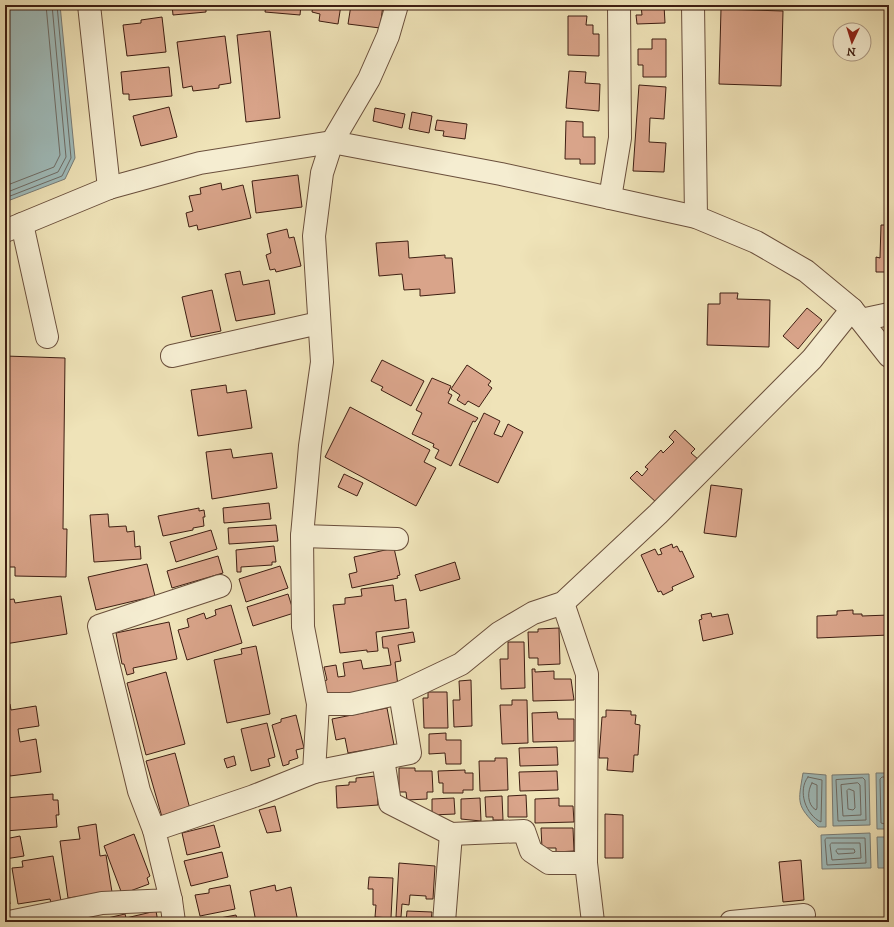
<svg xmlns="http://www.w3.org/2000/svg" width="894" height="927" viewBox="0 0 894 927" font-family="'IM FELL DW Pica',serif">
  <rect width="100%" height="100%" fill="#efe3b8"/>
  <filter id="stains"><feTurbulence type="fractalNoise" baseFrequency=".005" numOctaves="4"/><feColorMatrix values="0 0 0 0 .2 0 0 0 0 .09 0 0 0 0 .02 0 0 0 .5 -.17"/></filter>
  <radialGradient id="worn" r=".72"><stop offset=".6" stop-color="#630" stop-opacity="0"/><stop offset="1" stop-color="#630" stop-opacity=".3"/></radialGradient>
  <g fill="#9fbbba" stroke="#787c77">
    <polygon points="5,5 60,5 75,158 65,179 5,202"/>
    <path d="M803,773l23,2v52h-8c-22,-22 -20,-24 -15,-54z"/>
    <polygon points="876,773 889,773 889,829 877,829"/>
    <polygon points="869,774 870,825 833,826 832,775"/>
    <polygon points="870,833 871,868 822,869 821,835"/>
    <polygon points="877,837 889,837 889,868 878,868"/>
  </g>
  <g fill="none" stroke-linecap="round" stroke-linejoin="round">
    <g stroke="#6e6c66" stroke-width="1">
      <polyline points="5,186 54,167 60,155 46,5"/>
      <polyline points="5,193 58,172 66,157 52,5"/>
      <polyline points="5,198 62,176 71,158 57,5"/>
      <path d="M808,777l14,3 -1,42c-15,-7 -24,-31 -13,-45z"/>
      <polyline points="889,777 882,777 880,779 881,823 889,825"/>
      <polygon points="863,778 865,780 866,820 838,821 836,780"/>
      <polyline points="889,782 885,784 886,818 889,820"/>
      <path d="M812,783l5,2v23l-1,2c-9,-5 -9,-19 -4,-27z"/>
      <polygon points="858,783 860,785 861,815 843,816 841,785"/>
      <polygon points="849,789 854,791 855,808 853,810 848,809 847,791"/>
      <polygon points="827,838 865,838 866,863 827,865 825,840"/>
      <polygon points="832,843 860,843 861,858 832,860 830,845"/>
      <polygon points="838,849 854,849 855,852 854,853 838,854 836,851"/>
    </g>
  </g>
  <g fill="#d9a48a" stroke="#3e1e12">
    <polygon points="129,5 153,5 129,9"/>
    <polygon points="172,5 206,5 206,12 173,15"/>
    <polygon points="266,5 301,5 300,15 265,12"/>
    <polygon points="313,5 341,5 338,24 319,21 320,14 312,12"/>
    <polygon points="351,5 383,5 380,28 348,24"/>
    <polygon points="641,5 664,5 665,23 637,24 636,15 642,15"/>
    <polygon points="721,9 783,11 781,86 719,84"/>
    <polygon points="568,16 587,16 586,25 593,25 593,34 599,34 599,56 568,55"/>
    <polygon points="162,17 166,52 127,56 123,25 141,23 141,20"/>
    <polygon points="270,31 280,118 246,122 237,35"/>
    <polygon points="225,36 231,83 219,85 219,88 193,91 192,86 183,88 177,42"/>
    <polygon points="652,39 666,39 666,77 643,77 643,65 638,65 638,49 652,49"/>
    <polygon points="169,67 172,96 129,100 129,94 123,94 121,72"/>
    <polygon points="569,71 586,72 585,83 600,84 599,111 566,108"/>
    <polygon points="639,85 666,87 664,119 650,118 649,142 666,143 664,172 633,171"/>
    <polygon points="169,107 177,137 141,146 133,116"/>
    <polygon points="375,108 405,114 402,128 373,121"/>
    <polygon points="412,112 432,116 429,133 409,129"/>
    <polygon points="437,120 467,124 465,139 443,136 444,131 435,130"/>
    <polygon points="566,121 583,122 583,137 595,137 595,164 580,164 580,159 565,159"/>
    <polygon points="298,175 302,207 256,213 252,181"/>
    <polygon points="221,183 222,190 243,185 251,218 198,230 197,225 189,227 186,213 193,211 189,196 201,194 200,188"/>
    <polygon points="881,225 889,225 889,272 876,272 876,257 880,258"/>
    <polygon points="287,229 289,238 294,237 301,266 276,272 275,269 270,270 266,255 271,253 267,234"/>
    <polygon points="408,241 409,258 445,255 445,258 452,258 455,293 420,296 420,289 404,290 402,274 379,276 376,243"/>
    <polygon points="240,271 243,285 269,280 275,314 236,321 225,274"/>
    <polygon points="212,290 221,331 191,337 182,297"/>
    <polygon points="720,293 738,293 737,299 770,300 769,347 707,345 708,304 720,304"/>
    <polygon points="807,308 822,320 798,349 783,336"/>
    <polygon points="5,356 65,358 63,529 67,529 66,577 15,576 15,567 5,567"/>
    <polygon points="382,360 424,381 411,406 381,390 383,387 371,381"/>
    <polygon points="467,365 491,381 488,385 492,388 479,407 468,401 465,405 457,400 460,395 451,389"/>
    <polygon points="432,378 451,386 448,393 452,395 448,403 478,418 475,422 473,421 451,466 435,458 439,450 433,447 434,444 412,434 422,413 416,410"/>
    <polygon points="226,385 227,393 246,390 252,428 198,436 191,390"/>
    <polygon points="350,407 430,450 424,462 436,468 416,506 325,457"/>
    <polygon points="484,413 500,421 494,434 502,437 508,424 523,432 498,483 459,465"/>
    <polygon points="675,430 695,449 691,453 699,460 658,504 630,478 637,471 642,476 648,469 645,467 661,450 663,453 674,442 669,437"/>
    <polygon points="231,449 233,458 272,453 277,488 212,499 206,452"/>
    <polygon points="344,474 363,483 357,496 338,487"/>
    <polygon points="711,485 742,489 736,537 704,533"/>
    <polygon points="269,503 271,519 224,523 223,508"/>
    <polygon points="199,508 199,511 204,510 205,517 203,517 204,526 193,528 193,530 163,536 158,516"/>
    <polygon points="108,514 109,527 126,526 127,532 134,531 135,547 140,546 141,559 94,562 90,515"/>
    <polygon points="276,525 278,541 229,544 228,528"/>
    <polygon points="211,530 217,549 176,562 170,542"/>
    <polygon points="672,544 673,548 677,546 680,552 682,551 694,577 672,587 673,590 663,595 661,591 658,592 641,555 655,549 658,555 662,554 660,549"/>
    <polygon points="274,546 276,562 272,562 272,565 241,567 241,572 237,572 236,550"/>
    <polygon points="394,548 400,575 397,576 398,578 352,588 349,574 357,572 354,557"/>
    <polygon points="218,556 223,573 172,588 167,571"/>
    <polygon points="455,562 460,579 420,591 415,575"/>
    <polygon points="147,564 155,596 96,610 88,577"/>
    <polygon points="280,566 288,588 246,602 239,579"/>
    <polygon points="393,585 395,601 406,599 409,628 376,632 378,651 367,652 367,650 340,653 333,605 345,604 345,598 362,596 361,589"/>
    <polygon points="288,594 294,613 253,626 247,607"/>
    <polygon points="61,596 67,634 5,644 5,626 8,626 5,600 14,599 15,603"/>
    <polygon points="231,605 242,643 187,660 178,630 189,627 187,619 204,613 206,619 216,615 215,610"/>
    <polygon points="853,610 853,614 862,614 862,616 889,615 889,635 817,638 817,616 837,615 837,611"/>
    <polygon points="711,613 712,617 728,614 733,634 703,641 699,620 702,619 701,615"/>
    <polygon points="169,622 177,659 133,668 134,673 127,675 124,664 122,664 116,633"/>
    <polygon points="559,628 560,664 538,665 538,658 529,658 528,632 538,632 538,629"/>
    <polygon points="413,632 415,642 398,645 401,661 395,662 398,686 327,698 324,681 327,680 324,667 336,665 338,677 345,676 343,663 361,660 363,669 391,665 388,648 383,648 382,637"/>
    <polygon points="508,642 524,642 525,688 501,689 500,659 508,659"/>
    <polygon points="256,646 270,714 227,723 214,660 242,654 241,649"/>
    <polygon points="532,669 535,669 535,672 554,671 554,679 571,679 574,700 533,701"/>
    <polygon points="166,672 185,744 146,755 127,683"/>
    <polygon points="471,680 472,726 454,727 453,700 460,700 459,681"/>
    <polygon points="428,692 447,692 448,728 424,728 423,698 428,698"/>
    <polygon points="512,700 527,700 528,743 502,744 500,705 512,705"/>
    <polygon points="10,704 11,710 36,706 39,726 18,729 20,742 36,739 41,772 10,776 8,763 5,763 5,705"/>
    <polygon points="387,708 394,745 348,753 345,738 336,740 332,719"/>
    <polygon points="606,710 631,711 631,715 636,715 635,724 640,725 638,755 634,755 633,772 607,770 608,758 599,758 602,717 606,717"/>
    <polygon points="557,712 558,719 574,719 574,741 533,742 532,713"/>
    <polygon points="296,715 304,748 296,750 298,758 289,761 289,764 283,766 272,725 281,722 281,719"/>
    <polygon points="267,723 275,757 268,759 270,766 251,771 241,729"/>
    <polygon points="446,733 446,740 461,740 461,764 446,764 445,753 429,754 429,734"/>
    <polygon points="557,747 558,765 520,766 519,748"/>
    <polygon points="175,753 190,809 162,817 146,761"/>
    <polygon points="234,756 236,765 227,768 224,759"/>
    <polygon points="495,758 507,758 508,790 480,791 479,761 495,761"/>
    <polygon points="399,768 415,768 415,771 432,771 433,792 427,792 427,799 407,800 406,792 399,792"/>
    <polygon points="465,770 465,773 473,773 473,790 463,790 463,793 443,793 443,783 439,783 438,771"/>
    <polygon points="557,771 558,790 520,791 519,772"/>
    <polygon points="376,776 378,805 337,808 336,786 349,785 349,782 356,782 356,778"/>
    <polygon points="53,794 53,800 58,800 59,815 56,815 57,827 5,831 5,798"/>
    <polygon points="526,795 527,817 508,817 508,796"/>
    <polygon points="502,796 503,820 493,820 493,817 486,817 485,797"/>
    <polygon points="454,798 455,814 432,815 432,799"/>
    <polygon points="480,798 481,821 461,819 461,799"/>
    <polygon points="559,798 559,806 573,806 574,822 535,823 535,799"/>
    <polygon points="275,806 281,831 267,833 259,810"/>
    <polygon points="605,814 623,815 623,858 605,858"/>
    <polygon points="96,824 100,856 106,855 112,892 68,898 60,841 80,839 78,827"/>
    <polygon points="214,825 220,847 187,855 182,833"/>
    <polygon points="541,828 573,828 574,851 556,852 556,848 542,848"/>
    <polygon points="134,834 150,876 147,878 149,884 122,894 104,846"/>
    <polygon points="20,836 24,856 5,859 5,839"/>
    <polygon points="222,852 228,877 191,886 184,861"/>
    <polygon points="53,856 61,901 51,903 50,899 18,904 12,868 23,867 22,861"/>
    <polygon points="801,860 804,900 783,902 779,862"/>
    <polygon points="399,863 435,866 433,899 426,899 426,896 410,895 409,905 402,904 401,917 396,917"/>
    <polygon points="5,871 10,904 5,905"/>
    <polygon points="369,877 393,878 391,918 375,917 376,905 373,905 373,889 368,889"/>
    <polygon points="230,885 235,909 200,916 195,895 209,893 209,889"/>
    <polygon points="275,885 276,891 291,887 298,922 256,922 250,891"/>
    <polygon points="156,911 158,922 104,922 103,919 125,914 126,918"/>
    <polygon points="407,911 432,912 431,922 406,922"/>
    <polygon points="236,915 238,922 198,922"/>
  </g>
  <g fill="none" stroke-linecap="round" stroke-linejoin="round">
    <defs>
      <g id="minor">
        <polyline points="89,5 109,188"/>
        <polyline points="693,5 696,217"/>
        <polyline points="610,198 620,138 619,5"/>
        <polyline points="22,224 47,337"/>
        <polyline points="5,231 109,188 200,163 332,142 501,174 696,217 756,242 806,271 852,309 889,356"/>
        <polyline points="861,320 889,314"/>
        <polyline points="172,356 319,323"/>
        <polyline points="302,536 397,539"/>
        <polyline points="563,603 587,674 586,863 593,922"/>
        <polyline points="318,704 351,704 400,693 461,664 499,633 533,613 563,603 658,514 812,359 852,309"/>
        <polyline points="383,759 390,803 451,834 524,831 531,851 549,863 586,863"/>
        <polyline points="314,772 410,753 400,693"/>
        <polyline points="154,830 139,791 99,626 220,586"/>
        <polyline points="171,900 174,922"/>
        <polyline points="9,922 102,903 171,900 154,830 254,796 314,772 318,704 303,627 302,536 310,446 322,362 314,236 322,173 332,142 369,79 388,36 397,5"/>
        <polyline points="444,922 451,834"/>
        <polyline points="731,922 804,915"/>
      </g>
    </defs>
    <use href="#minor" stroke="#6a4f3c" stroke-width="24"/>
    <use href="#minor" stroke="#f5edd1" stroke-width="22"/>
  </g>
  <rect width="894" height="927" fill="none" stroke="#efe3b8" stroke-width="20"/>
  <rect x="6" y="6" width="882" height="915" fill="none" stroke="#3e1e12" stroke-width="2"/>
  <rect x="10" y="10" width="874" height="907" fill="none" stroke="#3e1e12"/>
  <g transform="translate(852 42) rotate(184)"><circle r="19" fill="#f5edd1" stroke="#ac9a85"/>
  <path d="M0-3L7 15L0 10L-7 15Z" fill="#8f2418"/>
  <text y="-6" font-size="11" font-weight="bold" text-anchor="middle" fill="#3e1e12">N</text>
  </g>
  <rect width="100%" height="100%" filter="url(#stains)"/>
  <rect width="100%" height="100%" fill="url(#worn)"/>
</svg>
